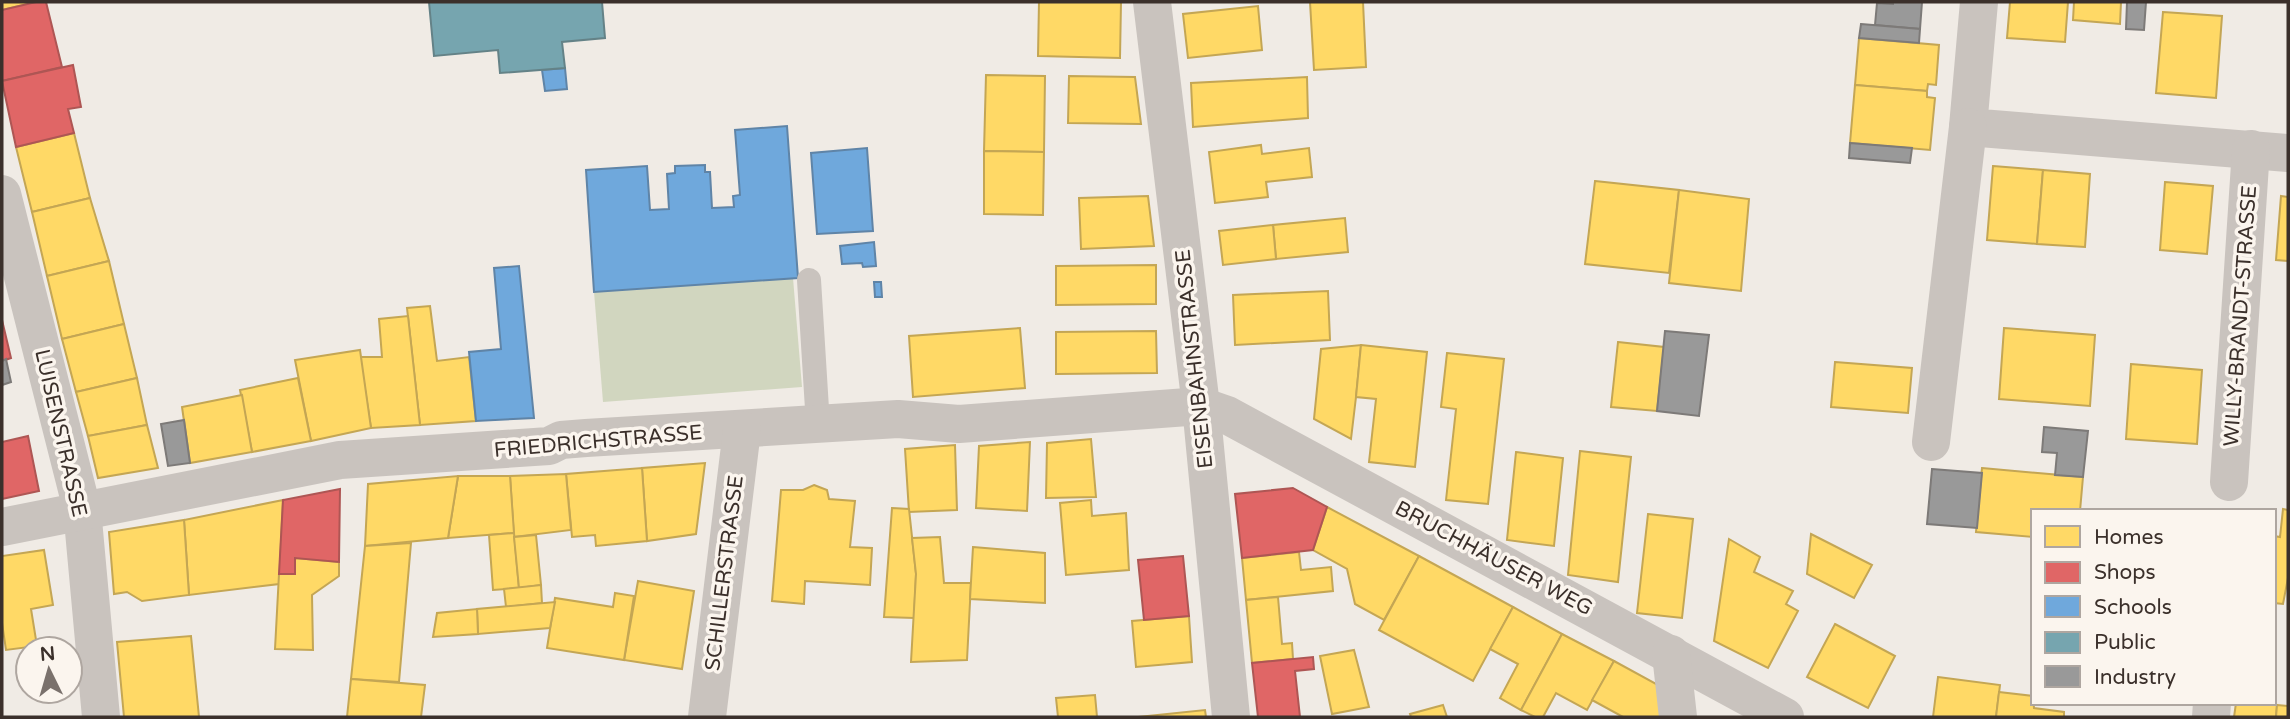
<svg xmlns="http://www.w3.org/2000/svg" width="2290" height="719" viewBox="0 0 2290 719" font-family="'Varela Round',sans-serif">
  <rect width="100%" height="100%" fill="#f0ebe5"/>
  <polygon fill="#d1d6bf" points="793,278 802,387 603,402 594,292"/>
  <g fill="#ffd966" stroke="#c4a654" stroke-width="2">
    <polygon points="2,2 36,2 2,10"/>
    <polygon points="1039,2 1121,2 1120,58 1038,56"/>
    <polygon points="1310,2 1363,2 1366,67 1314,70"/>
    <polygon points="2010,2 2068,2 2065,42 2007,38"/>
    <polygon points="2074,2 2121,2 2120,24 2073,20"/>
    <polygon points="1258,6 1262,50 1188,58 1183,14"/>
    <polygon points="2163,12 2222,16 2216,98 2156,93"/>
    <polygon points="1859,38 1939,45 1936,85 1928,84 1927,91 1855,85"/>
    <polygon points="986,75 1045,76 1044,152 984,151"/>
    <polygon points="1069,76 1135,77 1141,124 1068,123"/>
    <polygon points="1307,77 1308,118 1193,127 1191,83"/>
    <polygon points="1855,85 1927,91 1927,97 1935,98 1930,150 1850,143"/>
    <polygon points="74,133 90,198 32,212 16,147"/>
    <polygon points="1261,145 1262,154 1309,148 1312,177 1266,182 1268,197 1215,203 1209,152"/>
    <polygon points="984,151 1044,152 1043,215 984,214"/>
    <polygon points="1993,166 2043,170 2037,244 1987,240"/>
    <polygon points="2043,170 2090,174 2085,247 2037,244"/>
    <polygon points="1595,181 1679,190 1669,273 1585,264"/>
    <polygon points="2165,182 2213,186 2207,254 2160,250"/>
    <polygon points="1679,190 1749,199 1741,291 1669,283"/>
    <polygon points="1148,196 1154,246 1081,249 1079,198"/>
    <polygon points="2281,196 2288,197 2288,261 2276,260"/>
    <polygon points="90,198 109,261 47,276 32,212"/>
    <polygon points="1345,218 1348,252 1276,259 1273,225"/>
    <polygon points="1273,225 1276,259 1223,265 1219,231"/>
    <polygon points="109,261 124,324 62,339 47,276"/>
    <polygon points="1156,265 1156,304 1056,305 1056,266"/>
    <polygon points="1328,291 1330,340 1235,345 1233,295"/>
    <polygon points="430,306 437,361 469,357 476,421 420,425 407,308"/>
    <polygon points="408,316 420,425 371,428 360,357 382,357 379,319"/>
    <polygon points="124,324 137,378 76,392 62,339"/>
    <polygon points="1020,328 1025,388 913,397 909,336"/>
    <polygon points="2004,328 2095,335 2090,406 1999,399"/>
    <polygon points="1156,331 1157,373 1056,374 1056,332"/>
    <polygon points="1618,342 1664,347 1657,411 1611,407"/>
    <polygon points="1361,345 1356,397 1351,439 1314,419 1321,349"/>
    <polygon points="1361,345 1427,352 1415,467 1369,462 1376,399 1356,397"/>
    <polygon points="360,350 371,428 311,441 295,360"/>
    <polygon points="1447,353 1504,359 1488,504 1446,500 1456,409 1441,407"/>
    <polygon points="1835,362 1912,368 1908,413 1831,407"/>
    <polygon points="2131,364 2202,370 2197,444 2126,439"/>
    <polygon points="137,378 147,425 88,436 76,392"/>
    <polygon points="298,378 311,441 252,452 240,390"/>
    <polygon points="242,395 252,452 190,463 182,407"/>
    <polygon points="147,425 158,468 98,478 88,436"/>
    <polygon points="1091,439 1096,497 1046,498 1047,443"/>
    <polygon points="1030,442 1027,511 976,508 979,446"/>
    <polygon points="955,445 957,510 909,512 905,449"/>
    <polygon points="1580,451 1631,457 1618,582 1568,575"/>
    <polygon points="1516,452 1563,458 1554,546 1507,540"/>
    <polygon points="705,463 696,534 647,541 642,468"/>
    <polygon points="642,468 647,541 596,546 595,535 572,537 566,474"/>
    <polygon points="1982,468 2083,477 2080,511 2033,511 2033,537 1976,532"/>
    <polygon points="566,474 571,530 514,537 510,476"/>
    <polygon points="458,476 510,476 514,533 448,538"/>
    <polygon points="458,476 448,538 365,546 368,484"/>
    <polygon points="814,485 827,490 829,499 855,501 850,547 872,548 870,585 805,581 804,604 772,601 781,490 803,490"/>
    <polygon points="283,500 279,584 189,595 184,520"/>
    <polygon points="1091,500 1092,516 1126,513 1129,570 1066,575 1060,503"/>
    <polygon points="1327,507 1419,556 1384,620 1355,604 1347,569 1313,550"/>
    <polygon points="892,508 909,509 916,574 914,618 884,617"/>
    <polygon points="2283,509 2288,510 2288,578 2283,604 2274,603 2274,536 2280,537"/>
    <polygon points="1648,514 1693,519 1682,618 1637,613"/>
    <polygon points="184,520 189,595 142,601 127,592 114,594 109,532"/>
    <polygon points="514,533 519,588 493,590 489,535"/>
    <polygon points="1811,534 1872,565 1854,598 1807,574"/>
    <polygon points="536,535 541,585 519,588 514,537"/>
    <polygon points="940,537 944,583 971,583 967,660 911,662 916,574 912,538"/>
    <polygon points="1729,539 1760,557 1754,572 1793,591 1786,604 1798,611 1768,668 1714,641"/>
    <polygon points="411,543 399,682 351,679 365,546"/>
    <polygon points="973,547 1045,553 1045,603 970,599"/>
    <polygon points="44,550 53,605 31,609 37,646 6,650 2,623 2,556"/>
    <polygon points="1299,552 1301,570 1331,567 1333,591 1246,600 1242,558"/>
    <polygon points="1419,556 1513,607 1473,681 1379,630"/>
    <polygon points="295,558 339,562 339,576 312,595 313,650 275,649 279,574 295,574"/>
    <polygon points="638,581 694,591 682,669 624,660"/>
    <polygon points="541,585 542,603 506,607 504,589"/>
    <polygon points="615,593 634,596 624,660 547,648 555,598 613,607"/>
    <polygon points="1278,597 1282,644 1292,643 1293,659 1252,663 1246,600"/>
    <polygon points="555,602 550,628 478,634 477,609"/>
    <polygon points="1513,607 1562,634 1521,710 1500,698 1518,664 1490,649"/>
    <polygon points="477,609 478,634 433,637 437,613"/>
    <polygon points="1189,616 1192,662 1136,667 1132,621"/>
    <polygon points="1835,624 1895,656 1868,708 1807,677"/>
    <polygon points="1562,634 1614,661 1587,710 1556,693 1543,717 1535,717 1521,710"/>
    <polygon points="191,636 199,717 124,717 117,642"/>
    <polygon points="1354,650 1369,707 1332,714 1320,656"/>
    <polygon points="1614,661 1671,692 1673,717 1623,717 1592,700"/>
    <polygon points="1938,677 2000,685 1996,717 1933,717"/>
    <polygon points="351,679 425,685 421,717 347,717"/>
    <polygon points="1999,692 2033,696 2034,708 2064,712 2064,717 1996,717"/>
    <polygon points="1095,695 1097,717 1058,717 1056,698"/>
    <polygon points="2236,703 2277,705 2276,717 2234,717"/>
    <polygon points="1443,705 1447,717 1411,717 1410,714"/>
    <polygon points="2277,705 2288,706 2288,717 2276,717"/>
    <polygon points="1205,710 1206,717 1138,717"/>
  </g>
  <g fill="#e06666" stroke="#ae5654" stroke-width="2">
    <polygon points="36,2 46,2 62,67 2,81 2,10"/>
    <polygon points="73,65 81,107 68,109 74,133 16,147 2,81"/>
    <polygon points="2,320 11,358 2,361"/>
    <polygon points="28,436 39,491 2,499 2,442"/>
    <polygon points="1293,488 1327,507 1313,550 1242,558 1235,494"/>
    <polygon points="340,489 339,562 295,558 295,574 279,574 283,500"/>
    <polygon points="1183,556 1189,616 1144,620 1138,560"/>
    <polygon points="1313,657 1314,669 1295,671 1300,717 1258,717 1252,663"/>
  </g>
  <g fill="#6fa8dc" stroke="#5f84a7" stroke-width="2">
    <polygon points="565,68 567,89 545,91 542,70"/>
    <polygon points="787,126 798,278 594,292 586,170 647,166 650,210 669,209 667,174 675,173 675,166 705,165 705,172 710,172 712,208 734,207 733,196 740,195 735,130"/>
    <polygon points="867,148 873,231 817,234 811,153"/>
    <polygon points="874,242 876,266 863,267 862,263 842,264 840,246"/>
    <polygon points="519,266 534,418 476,421 469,352 501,349 494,268"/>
    <polygon points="874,282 881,282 882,297 875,297"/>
  </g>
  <polygon fill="#76a5af" stroke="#648287" stroke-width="2" points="429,2 602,2 605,38 562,42 565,68 500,73 498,50 434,56"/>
  <g fill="#999" stroke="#7d7a78" stroke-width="2">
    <polygon points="1893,2 1922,2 1920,29 1875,25 1877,3 1893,4"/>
    <polygon points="2127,2 2146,2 2144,30 2126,29"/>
    <polygon points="1861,24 1920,29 1919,43 1859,38"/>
    <polygon points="1850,143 1912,148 1910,163 1849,158"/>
    <polygon points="1665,331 1709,335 1699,416 1657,411"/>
    <polygon points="6,359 11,382 2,385 2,361"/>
    <polygon points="184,420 190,463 168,466 161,424"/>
    <polygon points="2044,427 2088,431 2083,477 2055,475 2057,453 2042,452"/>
    <polygon points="1932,469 1982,473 1977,528 1927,524"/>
  </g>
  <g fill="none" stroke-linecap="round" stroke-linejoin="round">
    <polyline stroke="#c9c3be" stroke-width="24" points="809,280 818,425"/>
    <g stroke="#c9c3be" stroke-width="38">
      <polyline points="1979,2 1968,127 2288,153"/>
      <polyline points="2,194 82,509 101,717"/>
      <polyline points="1201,406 1231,717"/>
      <polyline points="1931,442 1968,127"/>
      <polyline points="2229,482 2251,149"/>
      <polyline points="2,527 340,460 549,446 561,440 586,438 898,419 959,424 1201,406 1227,415 1785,717"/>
      <polyline points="1671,654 1678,717"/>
      <polyline points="707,717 742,430"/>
      <polyline points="2211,717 2212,703"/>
    </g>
    <polyline stroke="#c9c3be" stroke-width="38" points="1152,2 1201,406"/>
  </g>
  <g text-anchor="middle" stroke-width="7" stroke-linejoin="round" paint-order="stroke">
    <g font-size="21" fill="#3b302b" stroke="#fbf5ee">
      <text transform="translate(2240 316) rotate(-86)" y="7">WILLY-BRANDT-STRASSE</text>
      <text transform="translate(1194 359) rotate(-96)" y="7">EISENBAHNSTRASSE</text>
      <text transform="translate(61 433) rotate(77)" y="7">LUISENSTRASSE</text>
      <text transform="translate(598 441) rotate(-5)" y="7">FRIEDRICHSTRASSE</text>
      <text transform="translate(1494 558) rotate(28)" y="7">BRUCHHÄUSER WEG</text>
      <text transform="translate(724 573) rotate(-83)" y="7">SCHILLERSTRASSE</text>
    </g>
  </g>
  <rect width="2290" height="719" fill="none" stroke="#3b302b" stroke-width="7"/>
  <rect x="2031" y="509" width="245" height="196" fill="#fbf5ee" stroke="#aea6a0" stroke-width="2"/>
  <rect x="2045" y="526" width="35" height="21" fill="#ffd966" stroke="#aea6a0" stroke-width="2"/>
  <text x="2094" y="544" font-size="21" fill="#3b302b">Homes</text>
  <rect x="2045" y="562" width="35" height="21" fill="#e06666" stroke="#aea6a0" stroke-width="2"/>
  <text x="2094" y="579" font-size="21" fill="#3b302b">Shops</text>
  <rect x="2045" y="596" width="35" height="21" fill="#6fa8dc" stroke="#aea6a0" stroke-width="2"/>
  <text x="2094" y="614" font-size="21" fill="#3b302b">Schools</text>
  <rect x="2045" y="632" width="35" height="21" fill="#76a5af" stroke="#aea6a0" stroke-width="2"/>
  <text x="2094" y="649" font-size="21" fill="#3b302b">Public</text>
  <rect x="2045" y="666" width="35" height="21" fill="#999999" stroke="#aea6a0" stroke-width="2"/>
  <text x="2094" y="684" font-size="21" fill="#3b302b">Industry</text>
  <g transform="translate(49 670) rotate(355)"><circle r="33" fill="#fbf5ee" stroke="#aea6a0" stroke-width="2"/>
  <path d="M0-5L12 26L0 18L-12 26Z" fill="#7a716c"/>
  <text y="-10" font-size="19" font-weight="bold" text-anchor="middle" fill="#3b302b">N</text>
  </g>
</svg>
